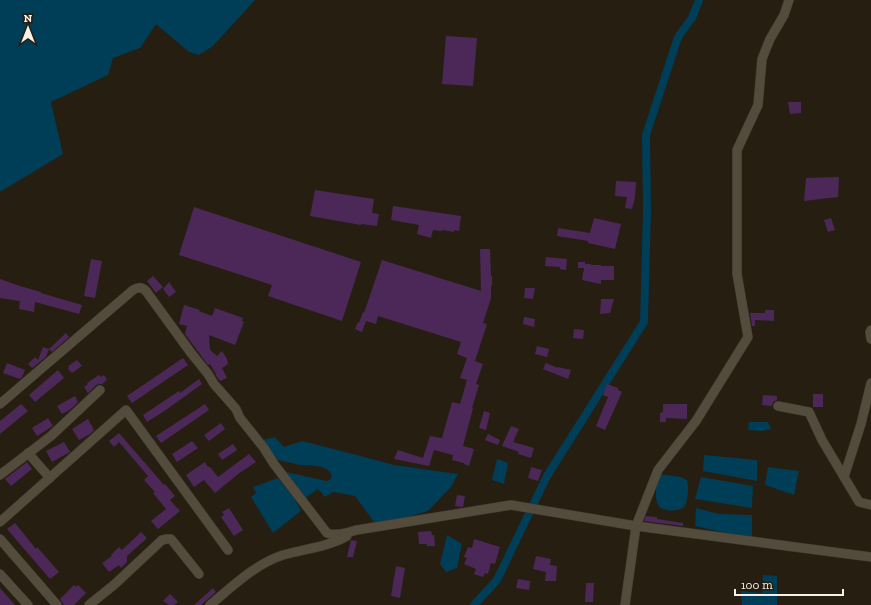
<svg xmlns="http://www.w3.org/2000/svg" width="871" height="605" viewBox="0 0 871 605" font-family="'Zilla Slab',serif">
  <rect width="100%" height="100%" fill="#261e10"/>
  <g fill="#003d57">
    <polygon points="0,0 255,0 213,46 199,55 189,52 156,24 140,48 113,58 108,75 51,102 63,154 0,192"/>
    <polygon points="749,422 768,422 771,429 761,431 748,430"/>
    <path d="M275,437l9,10 18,-6 51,13 41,11 64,9 -7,13 -22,23 -4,2 -29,8 -22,2 -19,-26 -22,-4 -8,5 -7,-8 -13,9 -19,-26 41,9 3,-1 2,-5c-6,-11 -21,-9 -32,-10 -7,-2 -15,-3 -22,-5l-15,-20z"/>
    <polygon points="704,455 757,460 757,481 703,471"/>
    <polygon points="497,459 508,463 504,484 492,480"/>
    <polygon points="768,467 799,471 794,495 765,485"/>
    <path d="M660,474l21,3 6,3c2,4 1,23 -3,27 -6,5 -22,5 -26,-2 -4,-8 -1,-20 -1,-28z"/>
    <polygon points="701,477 753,486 752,508 695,499"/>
    <polygon points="278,478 293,496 301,511 273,533 251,497 256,493 253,487"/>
    <polygon points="696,508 719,514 752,515 752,539 695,526"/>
    <polygon points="447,535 462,544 457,568 446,572 440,564"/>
    <polygon points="763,575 777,576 777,605 742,605 741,591 762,593"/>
  </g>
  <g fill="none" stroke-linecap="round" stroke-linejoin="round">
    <polyline stroke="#003d57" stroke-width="8" points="474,605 497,580 547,476 644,322 647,211 646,135 678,37 692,18 699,0"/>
  </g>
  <g fill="#4c2858">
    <polygon points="446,36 477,38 473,86 442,84"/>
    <polygon points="788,102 801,102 801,113 790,114"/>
    <polygon points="839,177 838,197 804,201 806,178"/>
    <polygon points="616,181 636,182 635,197 632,209 625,208 627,197 615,196"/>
    <polygon points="315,190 374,199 372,213 379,214 377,226 361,224 361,225 310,216"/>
    <polygon points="393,206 461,216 459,231 454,230 454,232 442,230 442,231 433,230 431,238 417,234 419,225 391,220"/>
    <polygon points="194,207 361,262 342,321 268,296 272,285 179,255"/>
    <polygon points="594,218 621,224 615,249 588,243 588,241 557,236 558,228 590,233"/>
    <polygon points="831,218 835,230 828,232 824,220"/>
    <polygon points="480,249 490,249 491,276 492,276 492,286 491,286 491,298 483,323 487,324 475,361 483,364 476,384 479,385 472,408 473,408 463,446 474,449 469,466 464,464 464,463 452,460 453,455 434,450 429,466 394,459 398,450 423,458 430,436 442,438 452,402 460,404 467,380 460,378 467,358 457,354 461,342 378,316 376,324 366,321 362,332 355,329 358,322 359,323 363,312 364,313 382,260 481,291"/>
    <polygon points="546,257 567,259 566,270 560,269 560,267 545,266"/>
    <polygon points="91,259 102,261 95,298 84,296"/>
    <polygon points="578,262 585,262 585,264 591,264 591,265 601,265 601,266 614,266 614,280 601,280 601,284 582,280 584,268 578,268"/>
    <polygon points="153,276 163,287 156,293 147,281"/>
    <polygon points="0,279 20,286 41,292 41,293 82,305 79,314 35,302 34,312 19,309 20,301 0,298"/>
    <polygon points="169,282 176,292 169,297 163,289"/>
    <polygon points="525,288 535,288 533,299 524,298"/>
    <polygon points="601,299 614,299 610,313 600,314"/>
    <polygon points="184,305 200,310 199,311 212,316 215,308 243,318 242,321 244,322 235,345 209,335 210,350 217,356 222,351 227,359 228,364 222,368 227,378 220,381 215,374 216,374 210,364 208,365 185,334 187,326 179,324"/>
    <polygon points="765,310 774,310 774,321 755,320 755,326 752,326 750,313 765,313"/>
    <polygon points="524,317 535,319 534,327 523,324"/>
    <polygon points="574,329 584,330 583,339 573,338"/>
    <polygon points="66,333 69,337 52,352 49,349"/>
    <polygon points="537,346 549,349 547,357 535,354"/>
    <polygon points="43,347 49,349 46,357 32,368 28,364 35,357 38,360"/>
    <polygon points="183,358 188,365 132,403 127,396"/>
    <polygon points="77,360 82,366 72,373 68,369 69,367 68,366"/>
    <polygon points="7,363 25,370 22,377 20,379 3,373"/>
    <polygon points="546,363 558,368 558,367 571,370 568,379 543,369"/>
    <polygon points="58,370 64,378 35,402 29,395"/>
    <polygon points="99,375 101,377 104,375 107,380 102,384 99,384 96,385 88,393 84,387 88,384 87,383"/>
    <polygon points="199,379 202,384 163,412 147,422 143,415 179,391 180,393"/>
    <polygon points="607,384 618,388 618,390 622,392 605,430 596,426 608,397 603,395"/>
    <rect x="813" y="394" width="10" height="13"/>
    <polygon points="763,395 777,396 777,400 773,402 772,406 762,405"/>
    <polygon points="75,396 78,402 71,409 62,414 57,406"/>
    <polygon points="21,404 28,411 0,434 0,421"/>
    <polygon points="205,404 209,410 161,443 156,436"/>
    <polygon points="663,404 687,404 687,419 666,418 666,422 660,422 660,413 663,412"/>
    <polygon points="484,411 490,413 486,430 479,428"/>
    <polygon points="48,418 53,426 37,436 32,428"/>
    <polygon points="88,419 94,430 90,434 79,440 72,429"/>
    <polygon points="221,423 225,429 209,441 204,435"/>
    <polygon points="511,426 519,429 513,442 534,448 531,458 518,454 519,452 502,446"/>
    <polygon points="119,433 164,485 165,484 175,496 170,500 180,511 158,529 151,521 166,509 153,493 155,492 144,480 148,476 119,442 114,447 109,441"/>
    <polygon points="488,434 500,440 498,445 485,440"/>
    <polygon points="192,441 198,448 177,462 172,454"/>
    <polygon points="64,442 70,452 52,462 46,451"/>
    <polygon points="233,444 237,450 222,460 218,454"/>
    <polygon points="249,454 256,462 238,474 215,493 204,480 194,487 186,475 205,462 207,466 211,468 218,477"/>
    <polygon points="27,462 32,469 11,486 5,479"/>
    <polygon points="531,467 542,470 538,481 528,478"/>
    <polygon points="457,495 465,496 463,507 455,506"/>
    <polygon points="229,508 243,530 234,536 221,517 224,515 222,512"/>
    <polygon points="646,516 657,517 657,519 683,523 683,526 644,521"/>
    <polygon points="15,523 36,549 37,547 59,572 50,579 7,529"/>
    <polygon points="431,531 432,535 434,535 435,546 427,546 427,544 419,544 418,532"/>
    <polygon points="141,532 147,538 127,556 127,562 121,568 119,565 109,572 102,563 112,556 111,555 119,547 122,550"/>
    <polygon points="474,539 500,547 495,564 491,563 488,574 485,573 483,577 474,574 476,569 464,564 467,558 464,557 468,547 472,548"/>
    <polygon points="351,540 357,541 353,557 347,557"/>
    <polygon points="536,556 551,559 550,565 557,566 556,581 545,581 546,572 533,569"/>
    <polygon points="396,566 405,568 400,598 391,596"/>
    <polygon points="518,579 530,581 529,590 516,588"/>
    <polygon points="586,583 594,583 593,602 585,602"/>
    <polygon points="74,585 76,587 78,585 86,593 74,605 64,605 60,599"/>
    <polygon points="0,588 15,605 0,605"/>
    <polygon points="213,588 216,592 201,605 194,605"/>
    <polygon points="170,594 178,602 174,605 169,605 163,601"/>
  </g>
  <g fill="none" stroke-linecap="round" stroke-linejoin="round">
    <defs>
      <g id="street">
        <polyline points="871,330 870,332 871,339"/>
        <path d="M0,404l133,-114c5,-3 9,-3 13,1l45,62 17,21 6,10 22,25 4,9 24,30 10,16 53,69c9,4 21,-1 30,-3l154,-25 125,21 235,31"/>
        <polyline points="778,406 809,412 822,440 859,502 871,505"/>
        <polyline points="28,453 50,478"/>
        <polyline points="0,475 51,436 100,390"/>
        <polyline points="844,477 861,424 871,383"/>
        <polyline points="0,522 126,410 228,550"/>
        <polyline points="0,539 57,605"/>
        <polyline points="0,574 28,605"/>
        <polyline points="89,605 115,584 162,540 167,539 171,539 199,574"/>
        <path d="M210,605c22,-18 45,-41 73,-50 21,-6 45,-8 64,-19"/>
        <polyline points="625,605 636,526 658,470 696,421 748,337 737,274 737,150 758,105 762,59 770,39 784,15 789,0"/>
      </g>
    </defs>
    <use href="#street" stroke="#3d372e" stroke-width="10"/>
    <use href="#street" stroke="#534b3b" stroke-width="9"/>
  </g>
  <g transform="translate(28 28)" stroke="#261e10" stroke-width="3" paint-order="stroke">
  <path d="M0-3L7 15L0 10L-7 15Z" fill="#f6f1e8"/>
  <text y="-6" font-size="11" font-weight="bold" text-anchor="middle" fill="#f6f1e8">N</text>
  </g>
  <path d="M735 589v6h108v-6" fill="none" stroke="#f6f1e8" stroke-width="2"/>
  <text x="741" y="589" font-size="12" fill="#f6f1e8" stroke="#261e10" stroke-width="3" paint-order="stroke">100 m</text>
</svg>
